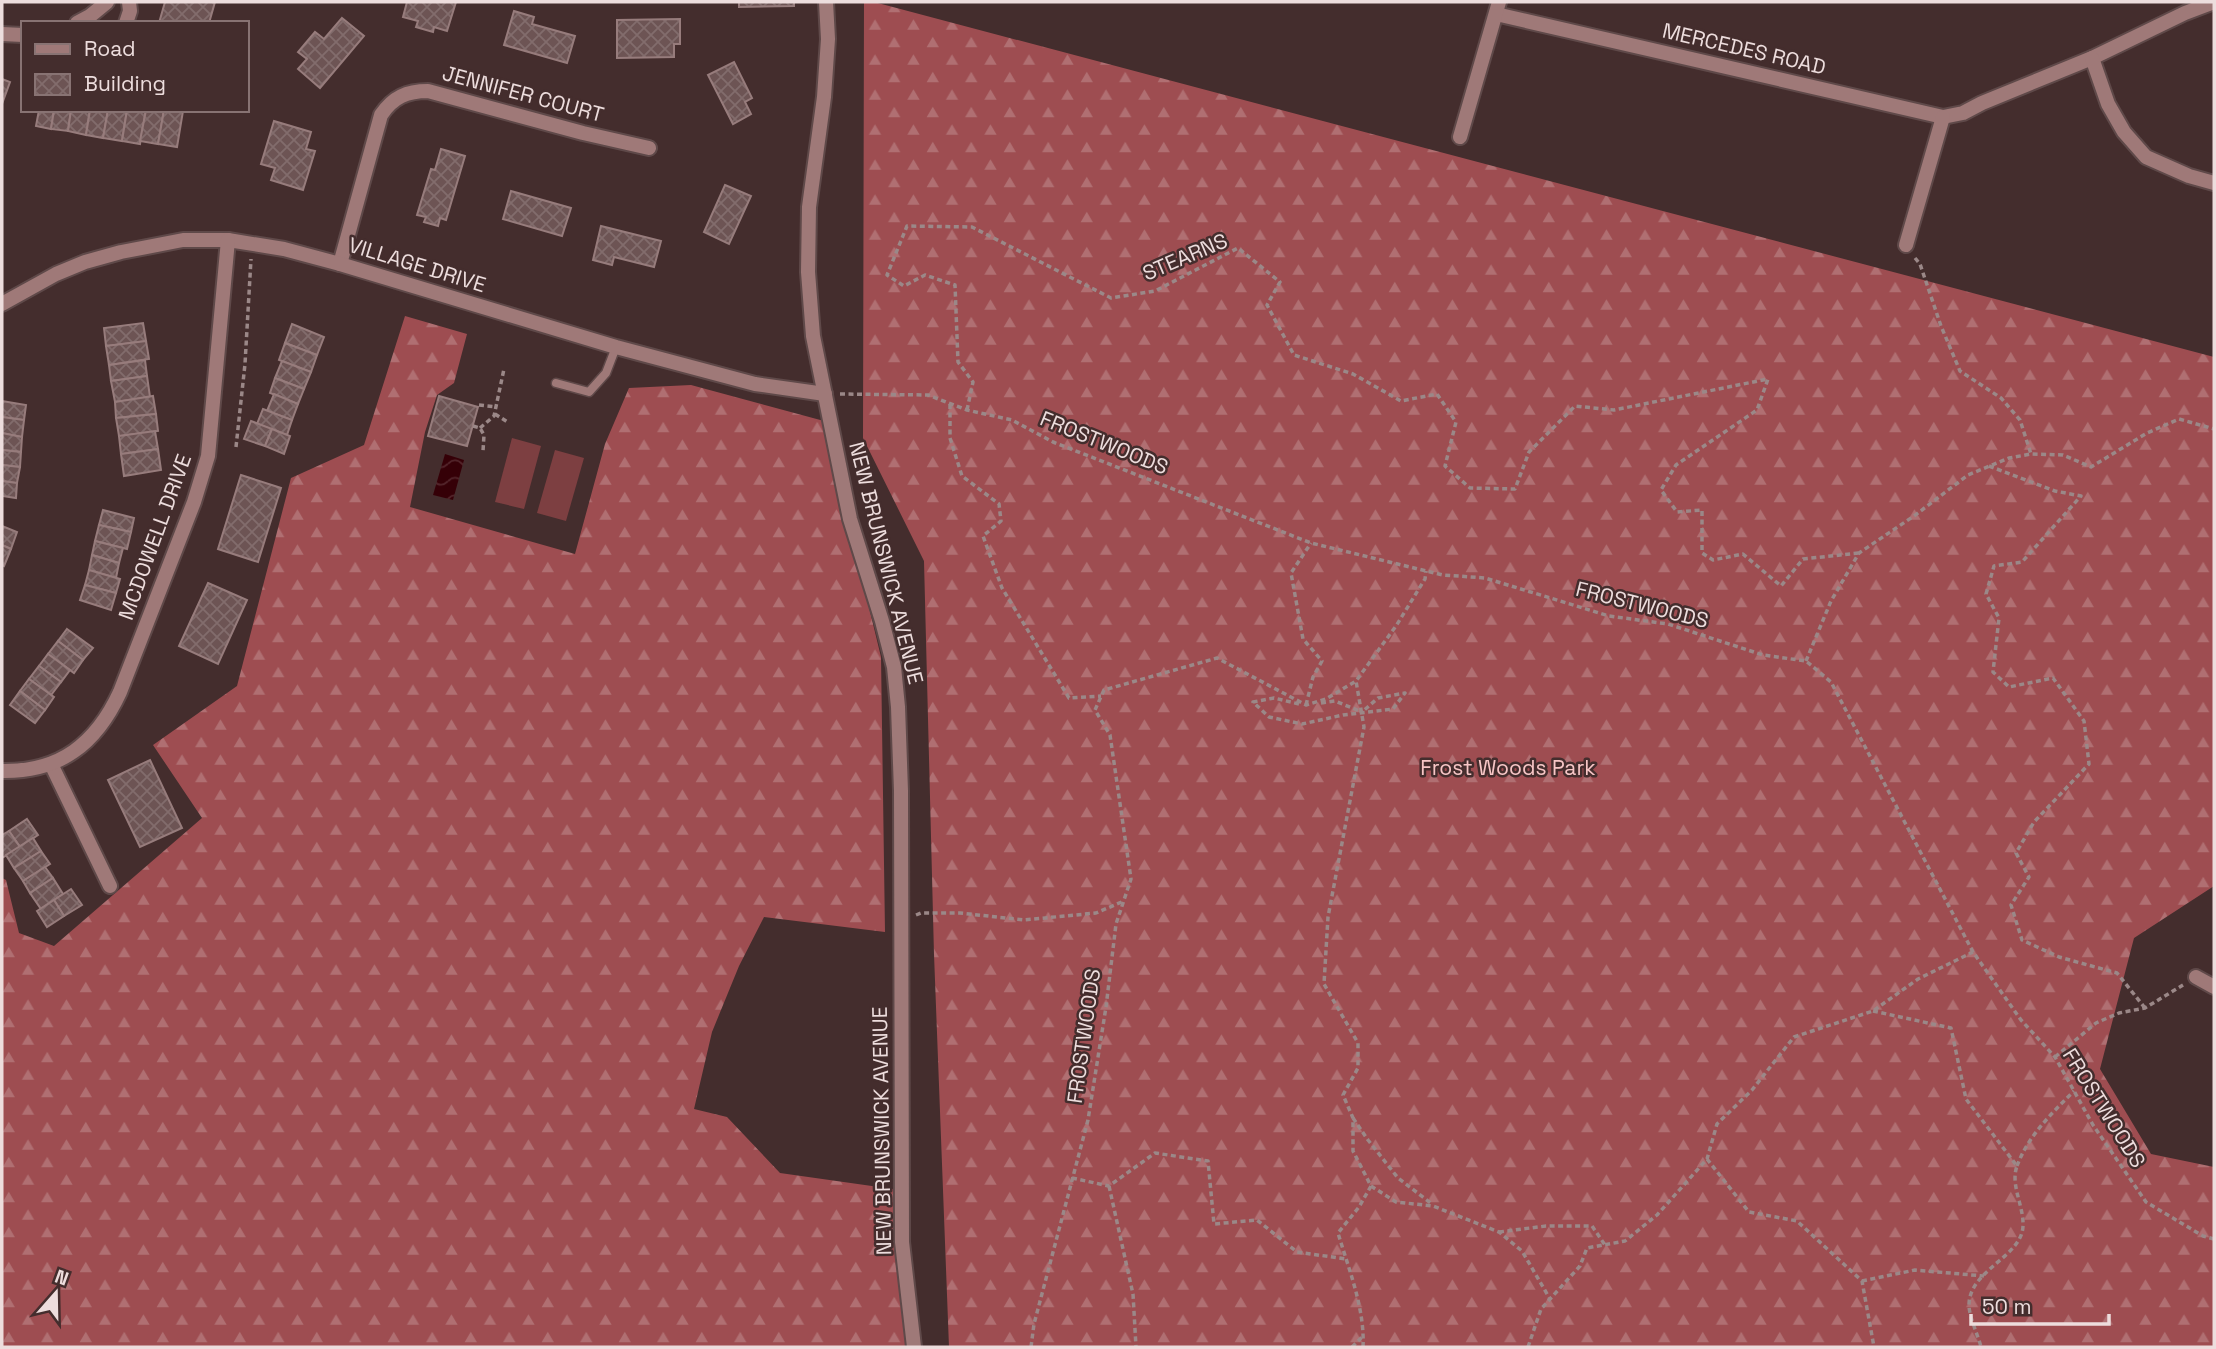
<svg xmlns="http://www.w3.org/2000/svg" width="2216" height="1349" viewBox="0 0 2216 1349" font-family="'Space Grotesk',sans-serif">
  <defs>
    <pattern id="forest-firs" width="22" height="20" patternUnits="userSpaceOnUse" patternTransform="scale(1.75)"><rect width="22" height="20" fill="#9e4d51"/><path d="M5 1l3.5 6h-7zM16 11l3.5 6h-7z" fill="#b06f72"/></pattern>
    <pattern id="water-waves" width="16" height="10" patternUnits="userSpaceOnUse" patternTransform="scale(1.75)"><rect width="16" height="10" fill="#350007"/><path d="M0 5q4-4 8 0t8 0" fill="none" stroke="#53252b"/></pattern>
    <pattern id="building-cross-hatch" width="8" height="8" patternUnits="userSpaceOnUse" patternTransform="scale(1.75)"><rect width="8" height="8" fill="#6d5454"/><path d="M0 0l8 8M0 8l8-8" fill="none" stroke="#826c6c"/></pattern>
  </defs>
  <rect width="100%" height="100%" fill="#442d2d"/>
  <g fill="url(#forest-firs)">
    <polygon points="864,2 874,2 2214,357 2214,886 2134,938 2100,1069 2151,1154 2214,1167 2214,1347 949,1347 934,954 924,561 863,438"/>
    <polygon points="405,316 467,334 454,383 437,395 425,432 410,507 575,554 605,444 629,388 691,385 824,421 881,657 885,932 764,917 739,966 712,1032 694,1109 727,1117 780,1173 893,1189 907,1347 2,1347 2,878 6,880 19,933 54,946 202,818 153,745 237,686 291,478 364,445"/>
  </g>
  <g fill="#7d3f41">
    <polygon points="512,438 541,446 524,509 495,502"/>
    <polygon points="555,450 584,458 566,521 537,513"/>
  </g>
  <polygon fill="url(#water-waves)" points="445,454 464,460 453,500 433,495"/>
  <g fill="url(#building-cross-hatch)" stroke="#977c7c" stroke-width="2">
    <polygon points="165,2 215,2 209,23 159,23"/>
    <polygon points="407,2 456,2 447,31 434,27 433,32 416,27 418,21 403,17"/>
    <polygon points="739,2 794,2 794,6 739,7"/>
    <polygon points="514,11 534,17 532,24 575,36 567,63 504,45"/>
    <polygon points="342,18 364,36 320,88 298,69 307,59 298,52 315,32 324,39"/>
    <polygon points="680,19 680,44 674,44 674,57 617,58 617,20"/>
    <polygon points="734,62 752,98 745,102 751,114 733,124 708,75"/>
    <polygon points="2,79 10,82 2,104"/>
    <polygon points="39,110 54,110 51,129 36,126"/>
    <polygon points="54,110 71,110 68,131 51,129"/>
    <polygon points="71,110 90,110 86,135 68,131"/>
    <polygon points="90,110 108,110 103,138 86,135"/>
    <polygon points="108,110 127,110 122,141 103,138"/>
    <polygon points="127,110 146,110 140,144 122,141"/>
    <polygon points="146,110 164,110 158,144 140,141"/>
    <polygon points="164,110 183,111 177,147 158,144"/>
    <polygon points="274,121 311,132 306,149 315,151 303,190 271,180 275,168 261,164"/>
    <polygon points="441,149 465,156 446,220 440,218 438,226 424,222 426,217 417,215 431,169 435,170"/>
    <polygon points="725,185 751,196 729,244 704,232"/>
    <polygon points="511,191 571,208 562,236 503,219"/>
    <polygon points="601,226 661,241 654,267 614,257 612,265 593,260"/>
    <polygon points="143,323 146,341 106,346 104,328"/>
    <polygon points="292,324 324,337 317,355 285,343"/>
    <polygon points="146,341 149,359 109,365 106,346"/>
    <polygon points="285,343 317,355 311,372 279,360"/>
    <polygon points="145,360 147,376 111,381 109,365"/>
    <polygon points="282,361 311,372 304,389 275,378"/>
    <polygon points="147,376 150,397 115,402 111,381"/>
    <polygon points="275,378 304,389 298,404 270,393"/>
    <polygon points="274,394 298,404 292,420 267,411"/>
    <polygon points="153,396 156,414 116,418 115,402"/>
    <polygon points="439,396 478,407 467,446 428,436"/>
    <polygon points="2,401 26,405 24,420 2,417"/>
    <polygon points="263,409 292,420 287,435 257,424"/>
    <polygon points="156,414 158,431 119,436 116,418"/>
    <polygon points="2,417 24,420 22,437 2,433"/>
    <polygon points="251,421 272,429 265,446 244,439"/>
    <polygon points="272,429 290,436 284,454 265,446"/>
    <polygon points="155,431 158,449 121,454 119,436"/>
    <polygon points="2,433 22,437 21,452 2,450"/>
    <polygon points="158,449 161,470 124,476 121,454"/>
    <polygon points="2,450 21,452 20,467 2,465"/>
    <polygon points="2,465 20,467 17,483 2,481"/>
    <polygon points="241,475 281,488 258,562 218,549"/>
    <polygon points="2,481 17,483 16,498 2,496"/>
    <polygon points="103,510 134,518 131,532 99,525"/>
    <polygon points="99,525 131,532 127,549 95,541"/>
    <polygon points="2,526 17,532 11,549 2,545"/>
    <polygon points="95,541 123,548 119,563 92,555"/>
    <polygon points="2,545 11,549 4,566 2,565"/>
    <polygon points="92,555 119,563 116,578 89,570"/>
    <polygon points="89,570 120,579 116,593 85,585"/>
    <polygon points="208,583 247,600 218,664 179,646"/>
    <polygon points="85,585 116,593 111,610 80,600"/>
    <polygon points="67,629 93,648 83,660 58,641"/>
    <polygon points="58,641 83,660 74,673 48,654"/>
    <polygon points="48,654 70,670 61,682 39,666"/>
    <polygon points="39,666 61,682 51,695 29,679"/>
    <polygon points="29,679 54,697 45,710 20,691"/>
    <polygon points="20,691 45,710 35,723 10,705"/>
    <polygon points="150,760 182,828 140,847 108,780"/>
    <polygon points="27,819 38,835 20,847 9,831"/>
    <polygon points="9,831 20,847 2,858 2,835"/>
    <polygon points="33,838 41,851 14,868 6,855"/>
    <polygon points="41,851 50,864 23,881 14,868"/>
    <polygon points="45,867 53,878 30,893 23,881"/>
    <polygon points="53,878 63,894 41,909 30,893"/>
    <polygon points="71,889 82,905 64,916 54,900"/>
    <polygon points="54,900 64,916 47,927 37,911"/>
  </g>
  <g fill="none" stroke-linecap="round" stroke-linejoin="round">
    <defs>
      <polyline id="service" points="556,383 589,392 606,373 616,347"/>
      <g id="minor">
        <polyline points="1496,14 1943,117 1963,113 1982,103 2092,58 2185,13 2214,2"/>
        <polyline points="77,23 90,16 107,2"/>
        <polyline points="126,23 130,11 129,2"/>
        <polyline points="2,34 23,35"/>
        <polyline points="2092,58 2108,104 2124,132 2146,157 2189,176 2214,183"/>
        <polyline points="1460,137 1499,2"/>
        <polyline points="1906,245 1943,117"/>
        <path d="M340,264l41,-149c12,-18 26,-24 47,-24l155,42 66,15"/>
        <polyline points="2,304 56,274 85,262 121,252 183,240 228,240 284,249 340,264 616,347 755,384 825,394"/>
        <polyline points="51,764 110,886"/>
        <path d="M2,771c58,1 94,-27 118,-79l74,-190 14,-46 20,-216"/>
        <polyline points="2196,977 2214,987"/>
      </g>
      <polyline id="tertiary" points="826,2 828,39 824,97 809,207 808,272 813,336 850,519 882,621 894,667 898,707 901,791 902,1242 914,1347"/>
    </defs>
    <use href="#service" stroke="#5f4949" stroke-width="11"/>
    <use href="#minor" stroke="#5f4949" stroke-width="18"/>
    <use href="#tertiary" stroke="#5f4949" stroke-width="18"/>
    <g stroke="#9b8888" stroke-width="3.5" stroke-dasharray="5 3.5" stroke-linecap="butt">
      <polyline points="1915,258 1920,264 1941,326 1960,371 2001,398 2020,420 2031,454"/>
      <polyline points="840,394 928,395 967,410 1012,420 1053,442 1311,543 1443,575 1485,578 1609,616 1668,624 1763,655 1806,661 1831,682 1973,952 2021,1020 2055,1057 2093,1125 2146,1202 2203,1236 2214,1239"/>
      <polyline points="950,404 950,438 962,476 999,504 1001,521 983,536 1002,588 1069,698 1101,696"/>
      <polyline points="479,405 497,407"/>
      <polyline points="967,410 973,382 958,362 955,285 925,275 904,286 887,275 907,226 972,227 1111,298 1155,291 1238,248 1280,282 1267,305 1294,355 1353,374 1401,401 1437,394 1456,422 1445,466 1470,488 1515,489 1529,452 1575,406 1614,410 1768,379 1757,410 1676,465 1661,490 1677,512 1702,510 1702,553 1713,560 1743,554 1781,586 1803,559 1859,553"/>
      <polyline points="495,414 509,423"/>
      <polyline points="473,426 480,428 484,435 483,451"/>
      <polyline points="480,428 494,416 504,369"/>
      <polyline points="236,447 245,364 251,259"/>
      <polyline points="1989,466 2055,491 2081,496 2022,562 1994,566 1986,594 1999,618 1993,672 2009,687 2053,678 2084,721 2089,764 2034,822 2016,853 2029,877 2011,905 2022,940 2059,957 2117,973 2145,1008"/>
      <polyline points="1806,661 1831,601 1859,553 1914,516 1968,475 2009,458 2031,454 2063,455 2091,467 2147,433 2179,419 2214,429"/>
      <polyline points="1321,703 1335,701 1362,712"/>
      <polyline points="1299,704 1274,698 1253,702 1269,717 1302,724 1343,715 1393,709 1405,693 1378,698 1362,712"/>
      <polyline points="1306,705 1313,677 1322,661 1303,639 1291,573 1311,543"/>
      <polyline points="916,915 921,913 960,913 1024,920 1096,913 1124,901"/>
      <path d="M1873,1011l78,17 15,71 51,67c-7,19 7,40 6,60 -1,31 -54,44 -54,79 0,12 9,30 12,42"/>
      <polyline points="2055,1057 2096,1023 2119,1013 2145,1008 2183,985"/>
      <polyline points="1353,1118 1368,1140 1398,1178 1432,1204"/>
      <polyline points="1707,1159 1749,1212 1797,1221 1862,1281 1874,1347"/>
      <path d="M2017,1166c11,-30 35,-53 57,-75"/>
      <polyline points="1072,1178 1109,1186 1155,1153 1208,1161 1214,1224 1257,1220 1297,1252 1346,1259"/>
      <polyline points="1109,1186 1133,1294 1136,1347"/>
      <polyline points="1371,1186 1396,1202 1433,1206 1499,1232 1522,1251 1550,1299"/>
      <polyline points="1499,1232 1546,1226 1592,1226 1605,1245"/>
      <polyline points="1862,1281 1915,1270 1984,1276"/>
      <polyline points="1031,1347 1034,1324 1088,1120 1106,1007 1116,924 1131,879 1110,735 1095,710 1104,690 1217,658 1306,705 1326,699 1356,681"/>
      <polyline points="1352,1347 1363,1336"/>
      <path d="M1363,1347c2,-38 -14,-77 -25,-114l21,-26 12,-21 -18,-35v-33l-10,-23 15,-27v-25l-34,-59 4,-67 36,-190 -8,-46 40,-55 29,-47 1,-8"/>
      <polyline points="1528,1347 1541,1309 1580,1266 1587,1248 1625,1241 1657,1215 1707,1159 1717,1124 1752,1090 1794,1037 1873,1011 1918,979 1973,952"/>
    </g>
    <use href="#service" stroke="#9f7978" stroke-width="8"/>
    <use href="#minor" stroke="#9f7978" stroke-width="14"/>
    <use href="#tertiary" stroke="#9f7978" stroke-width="14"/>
  </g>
  <g text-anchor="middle" stroke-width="5" stroke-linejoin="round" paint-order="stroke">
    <g font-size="21" fill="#eddddd" stroke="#442d2d">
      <text transform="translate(1744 49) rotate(13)" y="7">MERCEDES ROAD</text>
      <text transform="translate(523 94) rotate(15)" y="7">JENNIFER COURT</text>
      <text transform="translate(1185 257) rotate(-23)" y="7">STEARNS</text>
      <text transform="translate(417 265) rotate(17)" y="7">VILLAGE DRIVE</text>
      <text transform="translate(1104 443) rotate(22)" y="7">FROSTWOODS</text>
      <text transform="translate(155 537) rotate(-70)" y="7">MCDOWELL DRIVE</text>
      <text transform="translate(886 563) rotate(76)" y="7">NEW BRUNSWICK AVENUE</text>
      <text transform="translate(1642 605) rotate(14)" y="7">FROSTWOODS</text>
      <text transform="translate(1084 1036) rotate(-82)" y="7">FROSTWOODS</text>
      <text transform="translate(2104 1108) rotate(58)" y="7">FROSTWOODS</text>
      <text transform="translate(882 1131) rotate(-91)" y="7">NEW BRUNSWICK AVENUE</text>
    </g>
    <g font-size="21" fill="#f7c6c6" stroke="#442d2d">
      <text x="1508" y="775">Frost Woods Park</text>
    </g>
  </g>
  <rect width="2216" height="1349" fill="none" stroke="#eddddd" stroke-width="7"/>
  <rect x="21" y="21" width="228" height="91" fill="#442d2d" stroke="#887373" stroke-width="2"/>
  <rect x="35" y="44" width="35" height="10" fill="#9f7978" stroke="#887373" stroke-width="2"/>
  <text x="84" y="56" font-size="21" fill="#eddddd">Road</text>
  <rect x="35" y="74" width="35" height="21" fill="url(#building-cross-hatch)" stroke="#887373" stroke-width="2"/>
  <text x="84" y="91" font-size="21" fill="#eddddd">Building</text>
  <g transform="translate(56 1293) rotate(20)" stroke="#442d2d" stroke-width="5" paint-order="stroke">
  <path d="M0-5L12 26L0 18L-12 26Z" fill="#eddddd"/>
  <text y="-10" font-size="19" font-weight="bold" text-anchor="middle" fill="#eddddd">N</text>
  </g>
  <path d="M1971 1314v10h138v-10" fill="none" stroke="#eddddd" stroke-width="3.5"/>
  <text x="1982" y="1314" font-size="21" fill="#eddddd" stroke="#442d2d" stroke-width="5" paint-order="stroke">50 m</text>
</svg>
